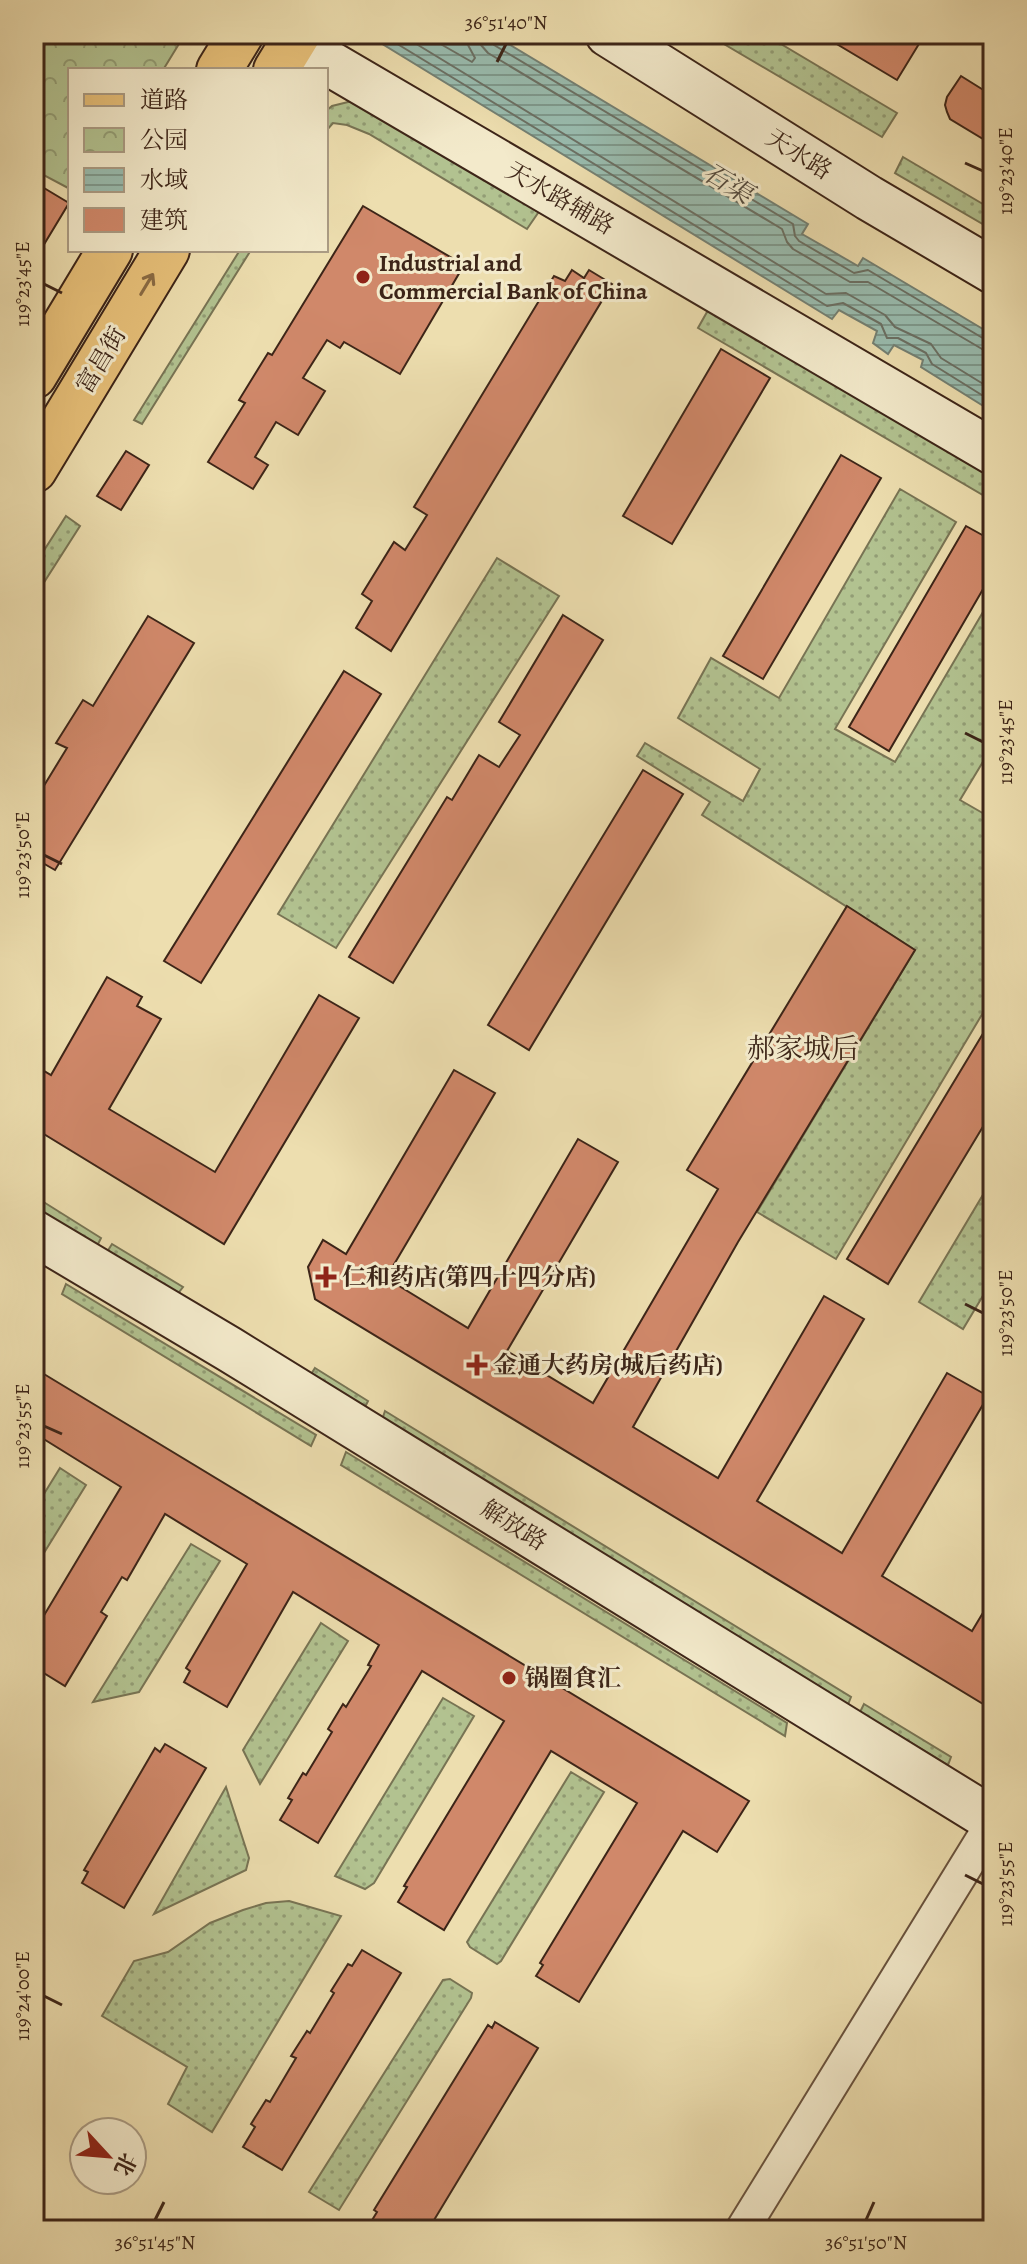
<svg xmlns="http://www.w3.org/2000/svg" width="1027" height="2264" viewBox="0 0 1027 2264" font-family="Alegreya,'Noto Serif SC',serif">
  <defs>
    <pattern id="park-crowns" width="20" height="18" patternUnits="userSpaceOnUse" patternTransform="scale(2)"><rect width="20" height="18" fill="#b2c290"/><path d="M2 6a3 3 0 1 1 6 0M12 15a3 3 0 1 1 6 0" fill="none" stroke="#929d75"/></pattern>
    <pattern id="garden-dots" width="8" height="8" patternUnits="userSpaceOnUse" patternTransform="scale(2)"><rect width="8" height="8" fill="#b2c290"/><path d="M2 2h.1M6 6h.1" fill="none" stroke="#929d75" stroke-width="1.8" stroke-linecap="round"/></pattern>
    <pattern id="water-rules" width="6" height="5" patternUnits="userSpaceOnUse" patternTransform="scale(2)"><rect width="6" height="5" fill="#99bcaf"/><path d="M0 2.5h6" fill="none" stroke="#7e998d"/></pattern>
  </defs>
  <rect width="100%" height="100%" fill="#eddeaf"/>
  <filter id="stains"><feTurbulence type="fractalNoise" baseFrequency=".0025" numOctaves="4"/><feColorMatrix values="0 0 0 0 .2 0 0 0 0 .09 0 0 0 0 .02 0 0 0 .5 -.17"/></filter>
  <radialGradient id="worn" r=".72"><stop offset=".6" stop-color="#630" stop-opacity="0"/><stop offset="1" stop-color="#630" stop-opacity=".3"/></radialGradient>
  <polygon fill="url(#park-crowns)" stroke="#787454" stroke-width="2" points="34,34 185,34 163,70 70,70 70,189 34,170"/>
  <g fill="url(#garden-dots)" stroke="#787454" stroke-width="2">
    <polygon points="707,34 764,34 897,113 882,137"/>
    <polygon points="356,100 540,210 527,229 369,134 347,125 333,123 326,131 326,111 332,106"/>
    <polygon points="903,157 993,210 993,230 895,173"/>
    <polygon points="240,250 251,250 142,424 134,420"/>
    <polygon points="711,305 993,473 993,501 698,328"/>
    <polygon points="900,489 956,522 835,729 895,762 993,595 993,745 960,800 993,819 993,996 836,1259 757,1212 915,950 702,815 710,802 637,756 645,743 743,801 760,769 678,718 711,658 779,698"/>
    <polygon points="66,516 80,526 34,598 34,566"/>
    <polygon points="497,558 559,596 336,948 278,914"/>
    <polygon points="993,1178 993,1279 963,1329 919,1302"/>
    <polygon points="34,1196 101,1238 96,1248 34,1210"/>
    <polygon points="112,1244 183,1287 176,1296 107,1252"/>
    <polygon points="66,1284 316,1435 311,1446 62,1294"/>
    <polygon points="315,1368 368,1401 364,1409 310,1376"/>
    <polygon points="385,1411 851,1697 847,1707 382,1420"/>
    <polygon points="346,1452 787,1723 785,1736 341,1465"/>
    <polygon points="60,1468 86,1485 34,1569 34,1510"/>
    <polygon points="191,1544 220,1561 139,1692 93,1702"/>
    <polygon points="321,1623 348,1641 260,1784 243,1750"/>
    <polygon points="443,1698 474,1716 374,1883 365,1889 335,1876"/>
    <polygon points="864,1704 951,1757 948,1765 860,1712"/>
    <polygon points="571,1772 604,1792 501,1961 497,1964 470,1947 467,1942"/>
    <polygon points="226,1787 249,1858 246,1870 154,1914"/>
    <polygon points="289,1901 341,1916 212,2132 168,2104 187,2067 102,2016 134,1961 168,1952 210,1923 243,1910 266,1903"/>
    <polygon points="450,1979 472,1993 471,1998 339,2210 309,2192 443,1980"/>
  </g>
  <polygon fill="url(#water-rules)" stroke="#748073" stroke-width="2" points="366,34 492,34 808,224 802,234 858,266 863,258 993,335 993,412 921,367 923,360 894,345 888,354 873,343 877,331 839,310 832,319"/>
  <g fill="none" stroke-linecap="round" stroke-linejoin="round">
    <g stroke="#6b7064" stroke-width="2">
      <polyline points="381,34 827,306 843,303 881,324 887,338 898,338 926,353 932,364 993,402"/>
      <polyline points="400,34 826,294 846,293 885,315 895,327 931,344 941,358 993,390"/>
      <polyline points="423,34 472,62 475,58 468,45 467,34"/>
      <polyline points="479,34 481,45 488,53 782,229 787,242 793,249 850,282 868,282 982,349 993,351"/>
      <polyline points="489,34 494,45 793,224 795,236 799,241 854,273 868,270 986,340 993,341"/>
    </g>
  </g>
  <g fill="#d0886a" stroke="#3d2518" stroke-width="2">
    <polygon points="820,34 925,34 897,80"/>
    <polygon points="961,76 993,96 993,145 950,119 947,112 945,105 947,97"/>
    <polygon points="34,182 69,203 34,261"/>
    <polygon points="363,206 464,265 400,374 344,342 340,348 327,340 303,378 325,391 298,435 276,422 255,457 268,465 253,489 208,462 245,403 239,400 268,353 272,355"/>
    <polygon points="572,270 584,278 589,270 612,284 391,651 356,628 372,601 362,594 394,542 405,550 427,515 414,507 554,276 565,281"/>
    <polygon points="721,349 770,378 672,544 623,516"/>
    <polygon points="126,451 149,465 121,510 97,496"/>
    <polygon points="841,455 881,478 763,679 723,656"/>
    <polygon points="966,526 993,541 993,572 889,751 849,727"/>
    <polygon points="563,615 603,640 393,983 349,957 447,797 452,800 479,755 499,767 520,735 499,722"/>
    <polygon points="148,616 194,643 55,870 34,858 34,802 67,748 56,743 83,700 93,706"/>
    <polygon points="344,671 381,694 201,983 164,961"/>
    <polygon points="643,770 683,794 529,1050 488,1025"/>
    <polygon points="847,906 915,950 738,1242 633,1427 718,1478 824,1296 864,1319 757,1501 842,1553 947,1373 988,1396 882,1576 972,1631 993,1596 993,1710 315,1299 308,1267 323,1240 346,1254 454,1070 495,1093 386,1278 468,1328 578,1139 618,1162 507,1351 593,1403 718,1189 687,1170"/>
    <polygon points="107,977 142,997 137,1006 161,1019 109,1109 215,1172 319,995 359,1018 224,1244 34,1128 34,1065 51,1075"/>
    <polygon points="993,1017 993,1110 888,1284 847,1259"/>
    <polygon points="34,1368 749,1801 717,1852 683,1831 579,2002 536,1976 543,1965 540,1963 637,1803 551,1751 444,1930 398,1902 407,1887 404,1886 504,1721 422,1671 318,1843 280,1820 292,1800 288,1798 303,1773 306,1775 332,1732 328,1729 343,1704 346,1707 371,1666 368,1665 379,1645 293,1592 227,1707 184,1682 190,1671 186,1668 247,1564 165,1514 127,1580 122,1577 101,1612 107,1616 65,1686 34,1667 34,1632 121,1487 34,1433"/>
    <polygon points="165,1744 206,1768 124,1908 82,1883 88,1872 84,1870 155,1748 160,1752"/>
    <polygon points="362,1950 401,1973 282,2170 243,2147 255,2127 251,2124 266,2100 270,2102 296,2058 291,2056 307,2031 310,2033 334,1993 331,1991 348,1964 352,1966"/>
    <polygon points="495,2022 538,2048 428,2230 366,2230 377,2212 374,2210 488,2025 492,2028"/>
  </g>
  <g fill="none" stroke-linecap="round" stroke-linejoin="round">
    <defs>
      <polyline id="street" points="742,2230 993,1822"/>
      <g id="secondary">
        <polyline points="608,34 869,198 993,271"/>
        <polyline points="293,42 993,452"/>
        <polyline points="34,1233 229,1349 993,1820"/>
      </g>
      <g id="primary">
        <polyline points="219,70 241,34"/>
        <polyline points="276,70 298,34"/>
        <polyline points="34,376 110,250"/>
        <polyline points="34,470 167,250"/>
      </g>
    </defs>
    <use href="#street" stroke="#69533e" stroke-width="36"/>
    <use href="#secondary" stroke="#3d2518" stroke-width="48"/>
    <use href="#primary" stroke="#3d2518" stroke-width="48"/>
    <use href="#street" stroke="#f3eacb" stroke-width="32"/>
    <use href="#secondary" stroke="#f3eacb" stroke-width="44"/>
    <use href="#primary" stroke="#e6bf78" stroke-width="44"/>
  </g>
  <defs><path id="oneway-shaft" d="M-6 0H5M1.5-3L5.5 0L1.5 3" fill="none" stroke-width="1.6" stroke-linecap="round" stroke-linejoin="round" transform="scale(2)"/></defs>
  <use stroke="#896a43" href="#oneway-shaft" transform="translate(147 284) rotate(-59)"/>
  <path fill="none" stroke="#3d2518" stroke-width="3" d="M497,62l9,-18M965,163l18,8M44,284l18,9M965,733l18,9M44,855l18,9M965,1304l18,9M44,1426l18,8M965,1875l18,9M44,1996l18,9M155,2220l9,-18M866,2220l8,-18"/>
  <g fill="#8f2418" stroke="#f3eacb" stroke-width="3">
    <circle cx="363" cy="277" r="8"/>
    <path d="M322 1265h8v8h8v8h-8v8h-8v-8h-8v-8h8z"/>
    <path d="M473 1353h8v8h8v8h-8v8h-8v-8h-8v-8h8z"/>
    <circle cx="509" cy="1678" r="8"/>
  </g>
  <g text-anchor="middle" stroke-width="6" stroke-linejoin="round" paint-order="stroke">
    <g font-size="24" fill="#3d2518" stroke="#f3eacb">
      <text transform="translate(799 154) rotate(32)" y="8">天水路</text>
      <text transform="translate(560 198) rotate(30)" y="8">天水路辅路</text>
      <text transform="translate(101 360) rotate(-59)" y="8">富昌街</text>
      <text transform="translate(514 1525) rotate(32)" y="8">解放路</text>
    </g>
    <g font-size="24" font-weight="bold" fill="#3d2518" stroke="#f3eacb" text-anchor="start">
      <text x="379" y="271">Industrial and<tspan x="379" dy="28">Commercial Bank of China</tspan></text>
      <text x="342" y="1285">仁和药店(第四十四分店)</text>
      <text x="493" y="1373">金通大药房(城后药店)</text>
      <text x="525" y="1686">锅圈食汇</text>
    </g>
    <g font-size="26" font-style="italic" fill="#544b3e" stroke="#f3eacb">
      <text transform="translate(728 183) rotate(31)" y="9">石渠</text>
    </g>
    <g font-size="28" fill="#3d2518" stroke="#f3eacb">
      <text x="803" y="1058">郝家城后</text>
    </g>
  </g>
  <rect width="1027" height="2264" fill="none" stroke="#eddeaf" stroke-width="88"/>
  <rect x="68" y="68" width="260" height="184" fill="#f3eacb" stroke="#aa9b83" stroke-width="2"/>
  <rect x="84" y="94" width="40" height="12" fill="#e6bf78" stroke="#aa9b83" stroke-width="2"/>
  <text x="140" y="108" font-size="24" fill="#3d2518">道路</text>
  <rect x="84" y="128" width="40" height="24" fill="url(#park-crowns)" stroke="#aa9b83" stroke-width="2"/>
  <text x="140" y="148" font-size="24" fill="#3d2518">公园</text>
  <rect x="84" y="168" width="40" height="24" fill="url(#water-rules)" stroke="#aa9b83" stroke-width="2"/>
  <text x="140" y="188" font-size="24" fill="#3d2518">水域</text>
  <rect x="84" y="208" width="40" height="24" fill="#d0886a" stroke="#aa9b83" stroke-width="2"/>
  <text x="140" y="228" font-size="24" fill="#3d2518">建筑</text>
  <g transform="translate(108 2156) rotate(116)"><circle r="38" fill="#f3eacb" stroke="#aa9b83" stroke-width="2"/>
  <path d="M0-6L14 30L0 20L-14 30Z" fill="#8f2418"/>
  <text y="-12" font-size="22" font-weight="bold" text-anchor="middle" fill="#3d2518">北</text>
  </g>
  <rect x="44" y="44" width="939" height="2176" fill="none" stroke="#3d2518" stroke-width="3"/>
  <g font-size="20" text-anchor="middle" fill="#3d2518">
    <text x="506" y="29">36°51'40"N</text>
    <text transform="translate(1005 171) rotate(-90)" y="7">119°23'40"E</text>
    <text transform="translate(22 284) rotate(-90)" y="7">119°23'45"E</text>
    <text transform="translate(1005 742) rotate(-90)" y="7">119°23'45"E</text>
    <text transform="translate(22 855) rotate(-90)" y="7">119°23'50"E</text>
    <text transform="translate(1005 1313) rotate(-90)" y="7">119°23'50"E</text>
    <text transform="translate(22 1426) rotate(-90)" y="7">119°23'55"E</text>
    <text transform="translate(1005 1884) rotate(-90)" y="7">119°23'55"E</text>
    <text transform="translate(22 1996) rotate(-90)" y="7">119°24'00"E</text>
    <text x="155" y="2249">36°51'45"N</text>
    <text x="866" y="2249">36°51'50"N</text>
  </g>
  <rect width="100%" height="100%" filter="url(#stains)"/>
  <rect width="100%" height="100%" fill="url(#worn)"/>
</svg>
